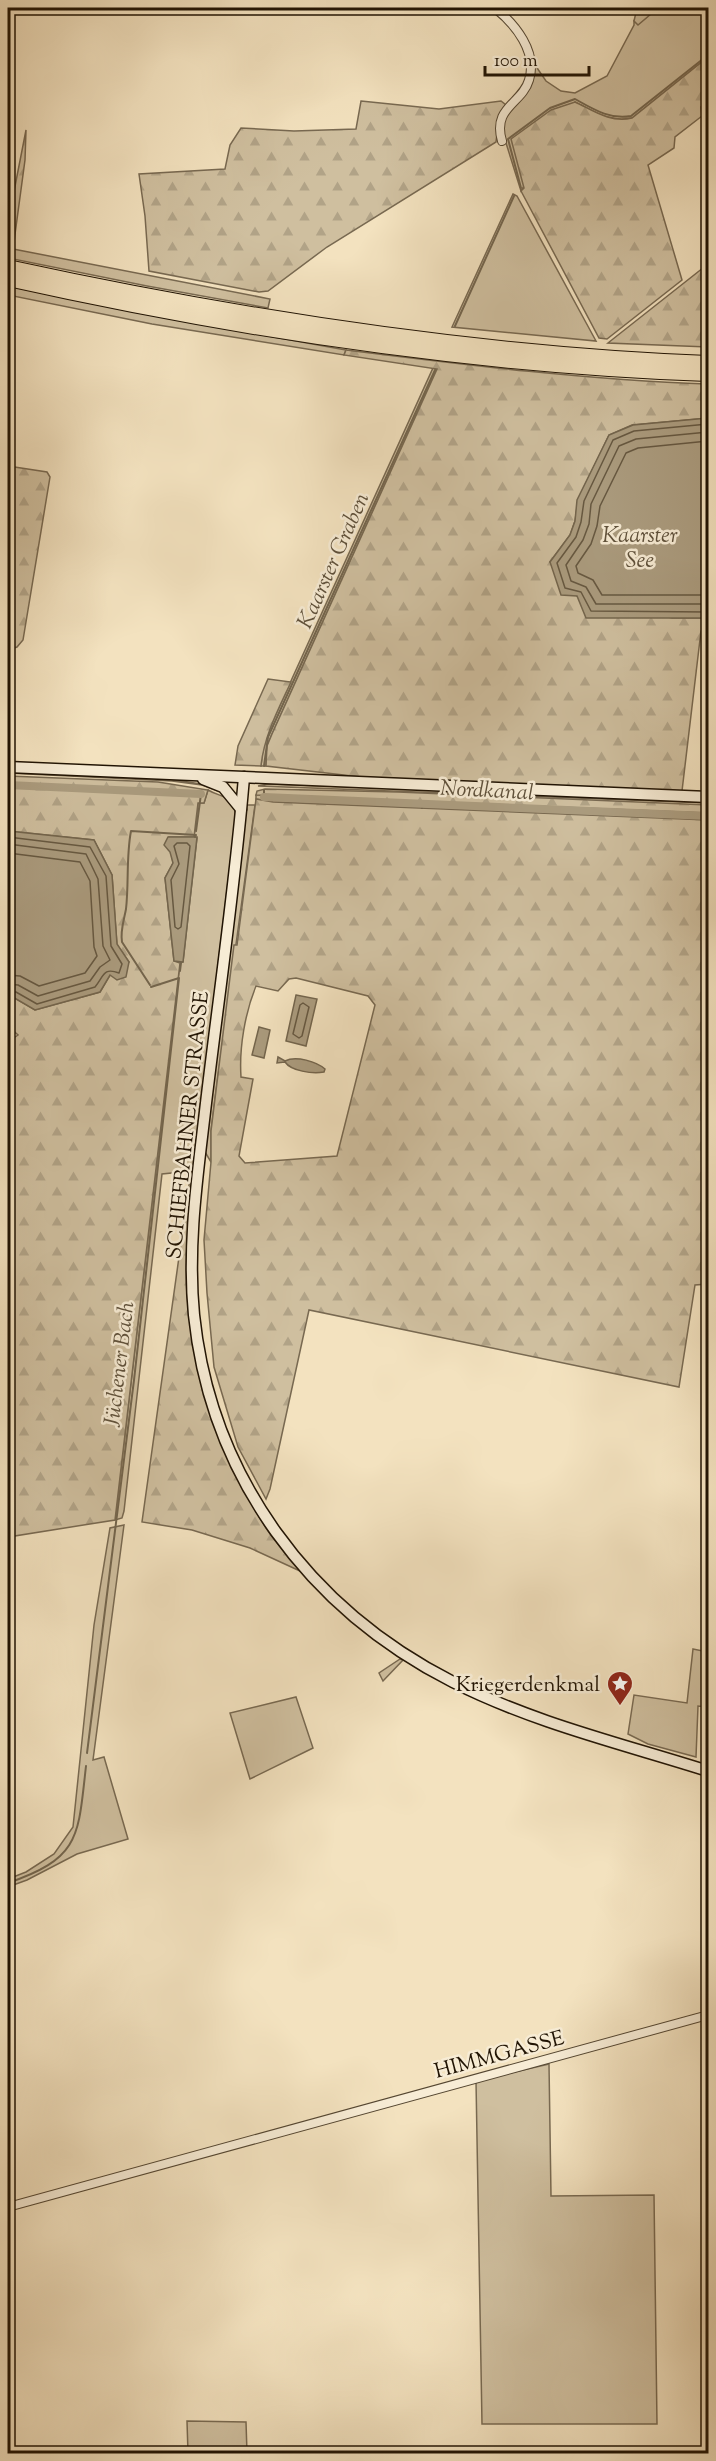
<svg xmlns="http://www.w3.org/2000/svg" width="716" height="2461" viewBox="0 0 716 2461" font-family="'Sorts Mill Goudy',serif">
  <defs>
    <pattern id="forest-firs" width="22" height="20" patternUnits="userSpaceOnUse" patternTransform="scale(1.5)"><rect width="22" height="20" fill="#cfbf9f"/><path d="M5 1l3.5 6h-7zM16 11l3.5 6h-7z" fill="#b1a387"/></pattern>
  </defs>
  <rect width="100%" height="100%" fill="#f3e2bf"/>
  <filter id="stains"><feTurbulence type="fractalNoise" baseFrequency=".00333" numOctaves="4"/><feColorMatrix values="0 0 0 0 .2 0 0 0 0 .09 0 0 0 0 .02 0 0 0 .5 -.17"/></filter>
  <radialGradient id="worn" r=".72"><stop offset=".6" stop-color="#630" stop-opacity="0"/><stop offset="1" stop-color="#630" stop-opacity=".3"/></radialGradient>
  <g fill="#cfbf9f" stroke="#786951" stroke-width="1.5">
    <path d="M658,8h50v49l-76,61c-22,5 -38,-7 -57,-16l-54,89 -20,-64 3,-8 28,-37 1,-20 13,19 15,10 14,2 32,-17 27,-51v-4l4,3z"/>
    <polygon points="513,194 517,196 596,341 452,327"/>
    <polygon points="8,248 270,299 268,308 147,286 8,258"/>
    <polygon points="8,286 141,313 346,350 344,355 152,324 8,295"/>
    <polygon points="433,368 437,369 272,734 267,746 266,766 261,766 263,746 266,736"/>
    <polygon points="8,771 157,777 213,786 223,793 202,785 172,781 8,773"/>
    <polygon points="268,784 708,800 708,803 258,786"/>
    <path d="M208,790c10,6 18,5 27,14v19l-41,343 -3,1v4l-29,3 -38,337 -2,7 -7,2 65,-557 3,-1 14,-124 -3,-1 4,-34h6z"/>
    <polygon points="263,793 708,813 708,820 273,802 256,799 256,795"/>
    <polygon points="246,805 255,805 216,1091 211,1131 211,1162 205,1152"/>
    <polygon points="124,1525 93,1760 104,1757 128,1839 77,1854 27,1880 8,1887 8,1879 26,1872 54,1854 73,1827 94,1625 110,1528"/>
    <polygon points="693,1649 708,1652 708,1707 698,1706 696,1757 648,1744 628,1734 634,1695 687,1703"/>
    <polygon points="400,1659 403,1660 383,1681 379,1673"/>
    <polygon points="296,1697 313,1748 250,1779 230,1713"/>
    <polygon points="549,2064 551,2196 654,2195 657,2424 482,2424 476,2081"/>
    <polygon points="187,2421 246,2422 247,2453 188,2453"/>
  </g>
  <g fill="url(#forest-firs)" stroke="#786951" stroke-width="1.5" fill-rule="evenodd">
    <polygon points="637,8 658,8 638,25 634,21"/>
    <path d="M708,57v46l-7,4 1,9 -27,21 -1,11 -26,17 34,115 -75,59 -8,-1 -78,-147 3,-3 -13,-49 40,-29 24,-8c19,9 35,21 57,16z"/>
    <polygon points="361,101 439,109 501,101 506,105 499,117 496,142 327,247 268,291 259,292 149,271 145,216 139,174 225,169 230,145 241,128 294,131 356,129"/>
    <polygon points="26,130 25,160 13,249 8,248 8,222"/>
    <polygon points="708,264 708,347 608,343 613,339"/>
    <path d="M346,350c121,15 241,30 362,34v34l-76,7 -23,10 -31,65 -3,21 -5,14 -20,27 27,34 95,22h36v6l-7,7 -19,160 -321,-14 -95,-11 1,-20 5,-12 165,-365 -93,-14z"/>
    <polygon points="8,466 47,472 50,477 23,640 17,647 8,650"/>
    <path d="M268,679l23,3c-13,28 -27,54 -30,84l-26,-1 3,-19z"/>
    <polygon points="8,776 158,782 208,790 204,803 198,803 194,837 169,837 173,863 165,878 174,961 180,963 115,1520 8,1537 8,1042 18,1035 8,1026 8,998 13,997 35,1010 100,992 110,975 129,962 117,945 112,875 94,840 8,831"/>
    <polygon points="265,789 398,792 708,805 708,813 256,795 257,791"/>
    <path d="M256,799l17,3 435,18v464l-13,1 -16,102 -370,-77 -39,179 -4,10 -28,-52 -24,-80 -7,-74 -3,-53 7,-78v-31l23,-186h3zM296,978l72,18 7,9 -38,151 -92,7 -6,-7 14,-77 -12,-2c-2,-29 4,-64 15,-91l22,5 11,-12z"/>
    <path d="M191,1171l3,2c-5,40 -10,82 -7,123 7,81 35,163 79,232 10,15 23,29 34,43l-50,-23 -58,-18 -50,-8z"/>
  </g>
  <g fill="#ab9c7f" stroke="#73654d" stroke-width="1.5">
    <polygon points="708,418 708,618 586,618 577,596 561,595 550,562 570,535 575,521 577,500 609,435 633,425"/>
    <polygon points="8,831 94,840 112,875 117,944 129,962 126,977 117,980 110,975 100,992 35,1010 13,997 8,998"/>
    <polygon points="168,837 197,837 183,962 174,961 165,878 173,863 170,852 164,845"/>
    <polygon points="296,995 317,999 306,1046 286,1041"/>
    <polygon points="259,1027 270,1030 264,1058 252,1055"/>
    <path d="M278,1057l7,4c11,-6 32,1 40,8l-1,3c-12,2 -33,-1 -39,-10l-8,1z"/>
  </g>
  <g fill="none" stroke-linecap="round" stroke-linejoin="round">
    <g stroke="#665841" stroke-width="1.5">
      <polyline points="708,424 634,431 613,440 584,501 581,522 576,537 557,563 565,588 581,592 591,611 708,612"/>
      <polyline points="708,432 636,439 619,446 591,504 589,524 583,540 566,565 571,581 586,587 596,604 708,604"/>
      <polyline points="708,441 638,448 626,453 600,506 597,526 591,544 576,566 578,573 593,580 602,595 708,595"/>
      <path d="M8,837l82,10 16,29 5,70 11,18 -3,9c-16,-6 -15,3 -24,14l-58,17 -21,-12h-8"/>
      <polygon points="177,843 187,843 190,846 181,927 178,929 175,927 171,880 179,864 174,846"/>
      <polyline points="8,844 86,854 98,879 103,946 110,960 100,967 90,981 38,996 18,985 8,984"/>
      <polyline points="8,853 80,862 90,881 94,947 97,956 85,973 39,986 20,976 8,975"/>
      <polygon points="303,1003 309,1007 302,1036 299,1038 293,1034 300,1005"/>
    </g>
    <g stroke="#73654d" stroke-width="2">
      <path d="M521,188l-13,-49 42,-31 25,-9c18,10 35,21 56,17l77,-61"/>
      <polyline points="455,326 514,196"/>
      <polyline points="264,766 268,737 435,370"/>
      <polyline points="264,797 264,790"/>
      <polyline points="422,808 423,804"/>
      <polyline points="196,831 201,794"/>
      <polyline points="180,971 181,963"/>
      <path d="M150,985l-28,-43c-2,-11 2,-22 4,-33 3,-26 0,-52 5,-78l65,4 -1,2"/>
      <polyline points="87,1753 134,1380 179,978 151,987"/>
      <path d="M8,1883c73,-25 70,-47 78,-117"/>
    </g>
    <g stroke="#ab9c7f" stroke-width="8">
      <polyline points="8,785 201,794"/>
      <polyline points="264,797 708,816"/>
    </g>
    <defs>
      <g id="street">
        <path d="M495,8c20,16 43,44 34,72 -7,24 -37,27 -27,61"/>
        <polyline points="8,2207 708,2015"/>
      </g>
      <g id="secondary">
        <polyline points="8,767 708,797"/>
        <path d="M244,777c-9,109 -25,217 -38,326 -8,70 -19,141 -12,212 17,162 115,294 259,367 81,41 170,62 255,89"/>
        <polyline points="203,779 223,787 241,809"/>
      </g>
      <g id="highway">
        <path d="M8,267c230,50 464,87 700,96"/>
        <path d="M8,279c229,51 465,87 700,95"/>
      </g>
    </defs>
    <use href="#street" stroke="#554732" stroke-width="10"/>
    <use href="#secondary" stroke="#201303" stroke-width="13"/>
    <use href="#highway" stroke="#201303" stroke-width="16"/>
    <use href="#street" stroke="#f7ecd5" stroke-width="8"/>
    <use href="#secondary" stroke="#f7ecd5" stroke-width="10"/>
    <use href="#highway" stroke="#f3e2bf" stroke-width="14"/>
  </g>
  <defs>
    <symbol id="sight-pin" viewBox="-11 -11 22 30"><path d="M0 17L-7.5 6A9.5 9.5 0 1 1 7.5 6Z" fill="#8f2418" stroke="#f7ecd5"/><path d="M0-6L1.8-2.2L6-1.7L2.9 1.2L3.7 5.4L0 3.3L-3.7 5.4L-2.9 1.2L-6-1.7L-1.8-2.2Z" fill="#fff"/></symbol>
  </defs>
  <g fill-rule="evenodd">
    <use href="#sight-pin" x="605" y="1669" width="30" height="40"/>
  </g>
  <g text-anchor="middle" stroke-width="5" stroke-linejoin="round" paint-order="stroke">
    <g font-size="21" fill="#201303" stroke="#f7ecd5">
      <text transform="translate(187 1125) rotate(-84)" y="7">SCHIEFBAHNER STRASSE</text>
      <text transform="translate(499 2054) rotate(-15)" y="7">HIMMGASSE</text>
    </g>
    <g font-size="21" fill="#201303" stroke="#f7ecd5" text-anchor="end">
      <text x="600" y="1691">Kriegerdenkmal</text>
    </g>
    <g font-size="22" font-style="italic" fill="#5f513b" stroke="#f7ecd5">
      <text x="640" y="542">Kaarster<tspan x="640" dy="25">See</tspan></text>
      <text transform="translate(332 560) rotate(-66)" y="8">Kaarster Graben</text>
      <text transform="translate(487 789) rotate(3)" y="8">Nordkanal</text>
      <text transform="translate(118 1364) rotate(-83)" y="8">Jüchener Bach</text>
    </g>
  </g>
  <rect width="716" height="2461" fill="none" stroke="#f3e2bf" stroke-width="30"/>
  <rect x="9" y="9" width="698" height="2443" fill="none" stroke="#201303" stroke-width="3"/>
  <rect x="15" y="15" width="686" height="2431" fill="none" stroke="#201303" stroke-width="1.5"/>
  <path d="M485 66v9h104v-9" fill="none" stroke="#201303" stroke-width="3"/>
  <text x="494" y="66" font-size="18" fill="#201303" stroke="#f7ecd5" stroke-width="4.5" paint-order="stroke">100 m</text>
  <rect width="100%" height="100%" filter="url(#stains)"/>
  <rect width="100%" height="100%" fill="url(#worn)"/>
</svg>
